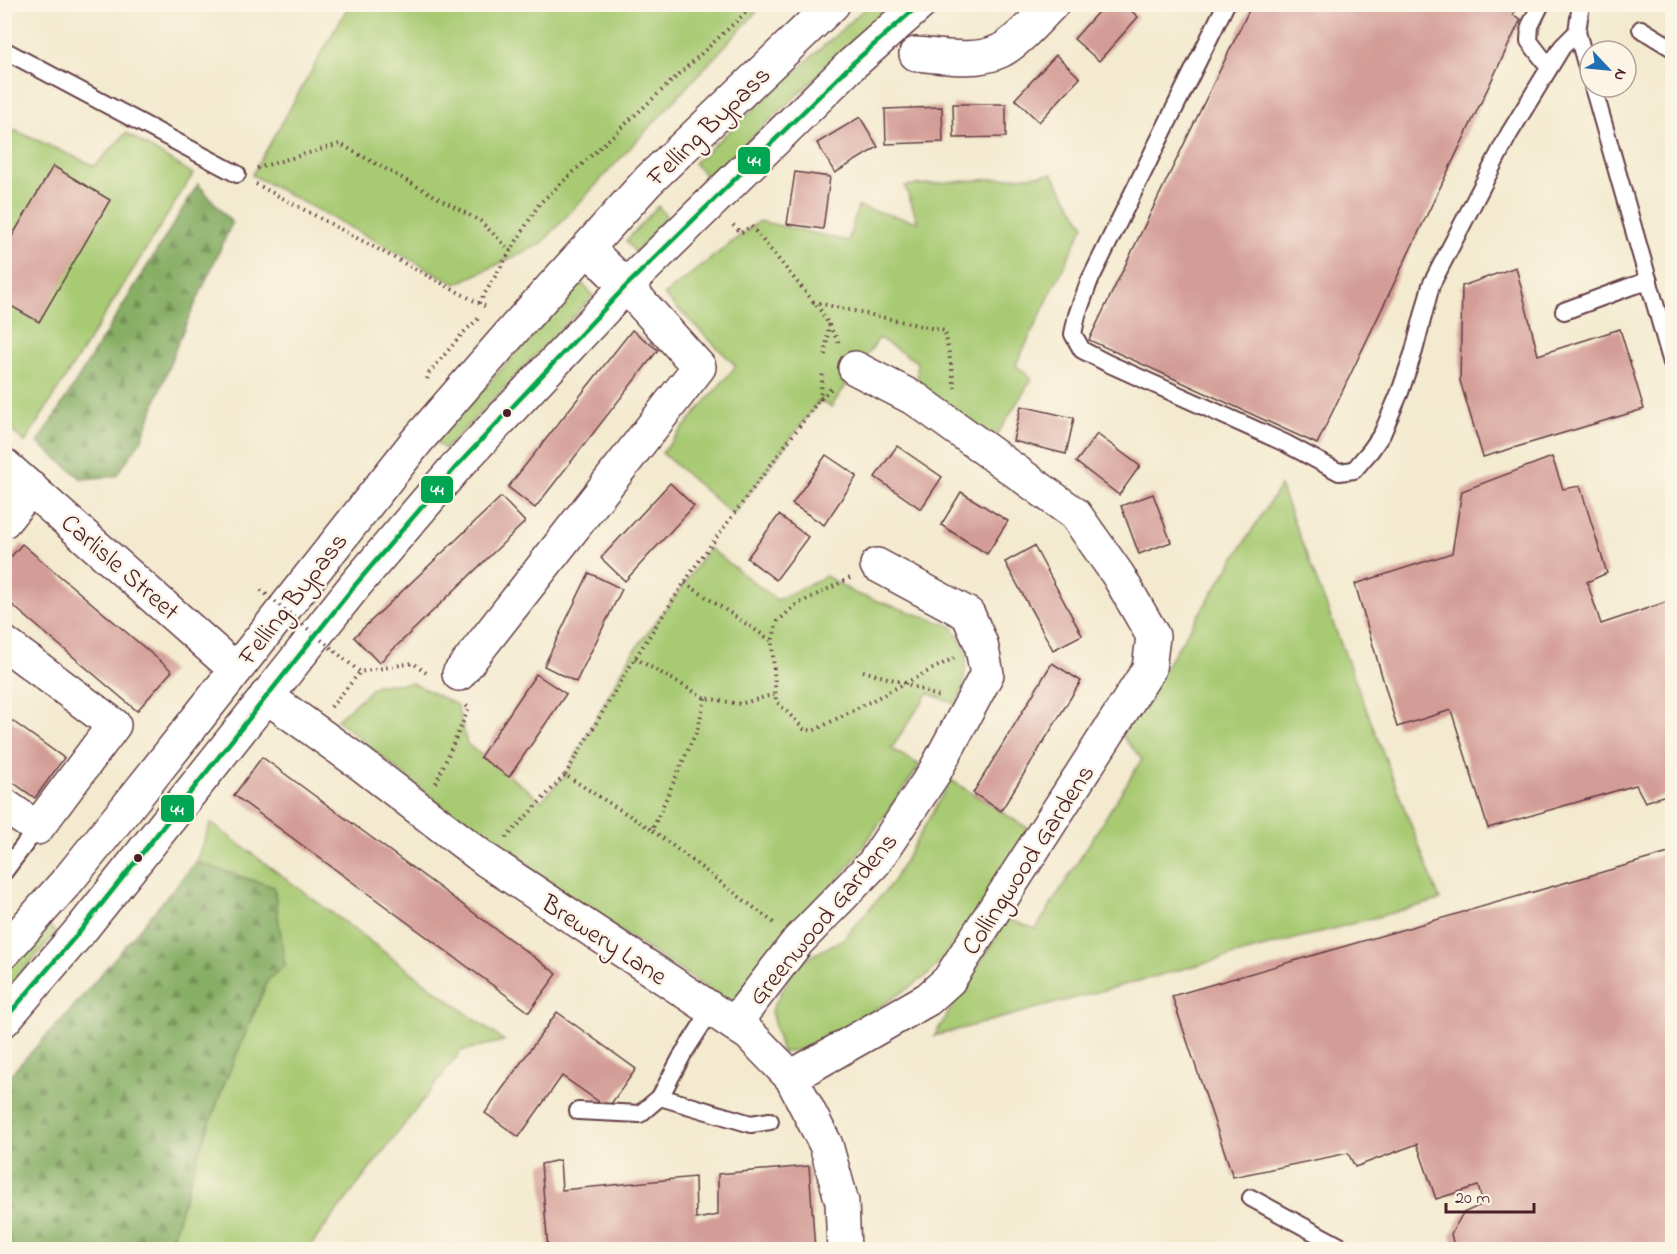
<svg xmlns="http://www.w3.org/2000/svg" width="1677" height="1254" viewBox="0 0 1677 1254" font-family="'Indie Flower',sans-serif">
  <defs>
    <pattern id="forest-firs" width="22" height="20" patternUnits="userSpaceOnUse" patternTransform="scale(1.5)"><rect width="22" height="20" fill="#86ae65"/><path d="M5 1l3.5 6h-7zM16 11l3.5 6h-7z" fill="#708d53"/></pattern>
  </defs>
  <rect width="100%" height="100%" fill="#fcf5e5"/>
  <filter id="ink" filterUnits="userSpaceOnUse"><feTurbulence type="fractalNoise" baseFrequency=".0167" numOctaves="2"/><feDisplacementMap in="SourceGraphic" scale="12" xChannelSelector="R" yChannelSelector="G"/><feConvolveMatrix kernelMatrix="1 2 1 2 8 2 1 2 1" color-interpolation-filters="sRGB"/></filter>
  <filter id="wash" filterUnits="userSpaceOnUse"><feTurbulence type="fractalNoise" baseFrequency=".008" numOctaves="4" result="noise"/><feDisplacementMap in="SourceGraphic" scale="24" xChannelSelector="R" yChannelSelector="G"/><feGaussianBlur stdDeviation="1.35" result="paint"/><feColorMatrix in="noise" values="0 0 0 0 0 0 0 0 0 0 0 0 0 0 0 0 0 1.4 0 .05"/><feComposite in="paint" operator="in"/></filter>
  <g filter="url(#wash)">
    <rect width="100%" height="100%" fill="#f3eacf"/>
    <g fill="#a8ca73" stroke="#79744f" stroke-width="1.5">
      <polygon points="349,5 349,4 763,5 541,244 456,284 252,175"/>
      <polygon points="869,5 894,5 708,178 694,163"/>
      <polygon points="14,130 95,166 126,133 193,174 25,442 5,425 5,147"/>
      <polygon points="1052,174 1084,225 1016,365 1032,379 995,438 918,388 917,362 879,338 831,407 819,401 733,515 662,453 736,366 664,295 759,221 848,241 858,207 918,222 905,186"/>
      <polygon points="658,206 667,217 636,253 626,241"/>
      <polygon points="581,282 593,296 445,449 435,442"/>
      <polygon points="1280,486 1440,900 934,1036 1007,919 1036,929 1142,759 1122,736"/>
      <polygon points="709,548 777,600 826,576 854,593 952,626 967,651 963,687 957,705 928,693 891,749 920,765 851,864 730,1003 496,850 337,720 376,685 413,683 457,705 467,744 528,790 541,801 565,775 631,655 685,583"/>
      <polygon points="951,780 1029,829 972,923 928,975 881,1006 810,1047 782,1053 771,1011 797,964 843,939 892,883"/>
      <polygon points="211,823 504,1041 461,1051 308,1249 169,1250 196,1160 225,1082 268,979 274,887 195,863"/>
      <polygon points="48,925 56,933 5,992 5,970"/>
    </g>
    <g fill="url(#forest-firs)" stroke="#686648" stroke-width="1.5">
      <polygon points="198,184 232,223 178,342 142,439 116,476 82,479 38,443"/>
      <polygon points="196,862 274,887 285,965 268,980 225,1082 196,1160 169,1249 5,1249 5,1080 69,1012"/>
    </g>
    <g id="blocks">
      <g fill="#d39c96">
        <polygon points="1105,4 1124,4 1138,17 1099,61 1074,39"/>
        <polygon points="1252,4 1518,4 1513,15 1521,19 1317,444 1089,340"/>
        <polygon points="1056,55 1080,78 1039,122 1015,99"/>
        <polygon points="953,104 1006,104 1006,137 954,138"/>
        <polygon points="942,107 943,142 886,144 885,109"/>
        <polygon points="860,117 878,147 835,173 817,143"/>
        <polygon points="53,166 110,200 39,322 4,302 4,250"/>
        <polygon points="795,172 830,177 823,229 787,224"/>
        <polygon points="1516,267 1538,355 1620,329 1644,409 1483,457 1460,381 1462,286"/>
        <polygon points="632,330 658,350 535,508 508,487"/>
        <polygon points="1021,406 1074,418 1066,454 1013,441"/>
        <polygon points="1097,434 1140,466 1119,495 1076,462"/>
        <polygon points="897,446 942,477 921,509 875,477"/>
        <polygon points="826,455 857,476 824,525 792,504"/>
        <polygon points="1552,457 1563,489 1580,486 1607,573 1587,582 1601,624 1672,600 1672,793 1645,802 1636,785 1488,828 1451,710 1397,727 1355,584 1452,553 1462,491"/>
        <polygon points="670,483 694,506 625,581 601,558"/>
        <polygon points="961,492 1008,521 987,554 941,525"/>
        <polygon points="1153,494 1171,542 1139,554 1121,506"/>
        <polygon points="501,497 525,522 379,663 354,637"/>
        <polygon points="779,515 808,537 776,580 747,558"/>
        <polygon points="22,544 172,671 137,711 4,598 4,565"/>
        <polygon points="1034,546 1082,635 1053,650 1005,562"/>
        <polygon points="589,573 622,589 576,682 544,666"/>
        <polygon points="1052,663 1081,681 1001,811 973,793"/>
        <polygon points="536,674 566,694 509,777 480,757"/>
        <polygon points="4,715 64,758 35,798 4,776"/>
        <polygon points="262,757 557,974 529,1012 234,795"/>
        <polygon points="1672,852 1672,1249 1455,1250 1451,1234 1463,1213 1483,1204 1478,1186 1436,1199 1417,1144 1355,1167 1348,1153 1233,1177 1172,996"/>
        <polygon points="557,1012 636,1069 608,1108 562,1076 519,1137 485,1113"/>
        <polygon points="560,1160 562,1190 695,1177 696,1219 718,1215 718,1174 809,1166 815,1250 548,1250 541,1164"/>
      </g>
    </g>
  </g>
  <g filter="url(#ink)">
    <use href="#blocks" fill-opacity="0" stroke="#633d44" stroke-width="1.5"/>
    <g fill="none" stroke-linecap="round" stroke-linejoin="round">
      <defs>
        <g id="lane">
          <polyline points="1226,4 1089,282 1077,315 1073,334 1082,350 1107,363 1285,443 1339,472 1354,470 1371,450 1382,434 1400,392 1414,351 1431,285 1509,134 1562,47 1577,32"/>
          <polyline points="1541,4 1530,26 1529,41 1549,67"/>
          <polyline points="1581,4 1577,32 1590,78"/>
          <polyline points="1641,29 1672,48"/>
          <polyline points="4,50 237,174"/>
          <polyline points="1593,87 1672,363"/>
          <polyline points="1564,311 1629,287 1649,281"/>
          <polyline points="4,872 37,828"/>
          <polyline points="660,1097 751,1124 770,1121"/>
          <polyline points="578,1111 640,1114 660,1097 683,1054 712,1009"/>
          <polyline points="1251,1198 1347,1250"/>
        </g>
        <g id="street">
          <path d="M916,54c26,2 59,9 84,-3 17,-8 38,-33 52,-47"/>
          <polyline points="4,465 235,669"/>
          <polyline points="4,521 31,488"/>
          <polyline points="4,643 114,725 37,828 4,805"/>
          <polyline points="459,674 699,367 626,286 588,249"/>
          <polyline points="266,696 357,761 486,860 749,1034 791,1077 826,1145 842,1202 844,1250"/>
          <polyline points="734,1024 798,941 874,863 934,773 987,674 981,644 968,614 877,565"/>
          <polyline points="791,1077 928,999 949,980 1149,669 1153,636 1118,575 1075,514 917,400 855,368"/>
        </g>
        <g id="highway">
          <polyline points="4,952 69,879 141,790 416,442 516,327 648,181 833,4"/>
          <polyline points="4,1020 81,930 356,584 456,467 626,286 852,64 920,4"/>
        </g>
      </defs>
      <use href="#lane" stroke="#633d44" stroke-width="20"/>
      <use href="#street" stroke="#633d44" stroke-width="36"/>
      <use href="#highway" stroke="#633d44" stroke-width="36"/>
      <g stroke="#633d44" stroke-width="4" stroke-dasharray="1.5 4.5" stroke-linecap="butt">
        <polyline points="257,168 340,144 480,221 511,251"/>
        <polyline points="256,184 488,308"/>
        <polyline points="733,225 741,233 751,226 821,311 839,343"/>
        <polyline points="813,302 945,331 955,388"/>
        <polyline points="479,303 539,204 755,4"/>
        <polyline points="825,355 829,324"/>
        <polyline points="427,379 429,373 463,333 480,317"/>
        <polyline points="820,400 823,371"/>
        <polyline points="850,578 796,605 778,621 772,641 776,701 804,729 813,731 954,658"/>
        <polyline points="685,583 772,641"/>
        <polyline points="635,658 705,698 740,704 775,694"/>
        <polyline points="863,671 905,683 939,697"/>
        <polyline points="705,698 698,728 652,830 774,923"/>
        <polyline points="331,707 360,672 413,663 429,675"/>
        <polyline points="565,775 635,658 696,565 819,400 833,387"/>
        <polyline points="436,783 469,708 464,704"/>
        <polyline points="506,838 565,775 652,830"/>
      </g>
      <use href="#lane" stroke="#fff" stroke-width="16"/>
      <use href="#street" stroke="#fff" stroke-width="33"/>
      <use href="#highway" stroke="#fff" stroke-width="33"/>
      <polyline stroke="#633d44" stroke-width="4" stroke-dasharray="1.5 4.5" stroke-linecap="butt" points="261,590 360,672"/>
      <defs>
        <polyline id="bus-1" points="4,1020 81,930 356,584 456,467 626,286 852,64 920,4"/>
      </defs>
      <use href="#bus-1" stroke="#fcf5e5" stroke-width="9"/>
      <use href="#bus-1" stroke="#00a651" stroke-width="4.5"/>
    </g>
  </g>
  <g fill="#4a1f2b" stroke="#fcf5e5" stroke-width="2">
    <circle cx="507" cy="413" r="5"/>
    <circle cx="138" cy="858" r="5"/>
  </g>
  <g text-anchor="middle" stroke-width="5" stroke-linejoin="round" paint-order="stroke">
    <g font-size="26" fill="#4a1f2b" stroke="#fcf5e5">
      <text transform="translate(708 125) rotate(-44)" y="9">Felling Bypass</text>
      <text transform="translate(121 566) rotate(41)" y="9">Carlisle Street</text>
      <text transform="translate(292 598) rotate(-52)" y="9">Felling Bypass</text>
      <text transform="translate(1027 859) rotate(-57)" y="9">Collingwood Gardens</text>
      <text transform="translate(822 918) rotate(-50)" y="9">Greenwood Gardens</text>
      <text transform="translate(605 939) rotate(33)" y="9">Brewery Lane</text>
    </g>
  </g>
  <g stroke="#fcf5e5" stroke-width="2">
    <rect x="737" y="146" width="34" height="29" rx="6" fill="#00a651"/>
    <rect x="420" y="475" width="34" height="29" rx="6" fill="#00a651"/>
    <rect x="160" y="794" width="35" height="29" rx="6" fill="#00a651"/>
  </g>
  <g font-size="16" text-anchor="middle" font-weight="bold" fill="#fff">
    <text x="754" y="166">44</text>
    <text x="437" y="495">44</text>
    <text x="177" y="815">44</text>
  </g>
  <rect width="1677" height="1254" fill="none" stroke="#fcf5e5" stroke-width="24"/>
  <g transform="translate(1608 69) rotate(116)"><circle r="28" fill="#fcf5e5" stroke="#b59f9b" stroke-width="1.5"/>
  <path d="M0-4.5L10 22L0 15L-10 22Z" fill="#1f6fb2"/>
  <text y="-9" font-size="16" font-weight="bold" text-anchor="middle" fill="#4a1f2b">N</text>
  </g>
  <path d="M1446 1203v9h88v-9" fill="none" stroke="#4a1f2b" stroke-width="3"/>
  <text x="1455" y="1203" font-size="18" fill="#4a1f2b" stroke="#fcf5e5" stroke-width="4.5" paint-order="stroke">20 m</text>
</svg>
